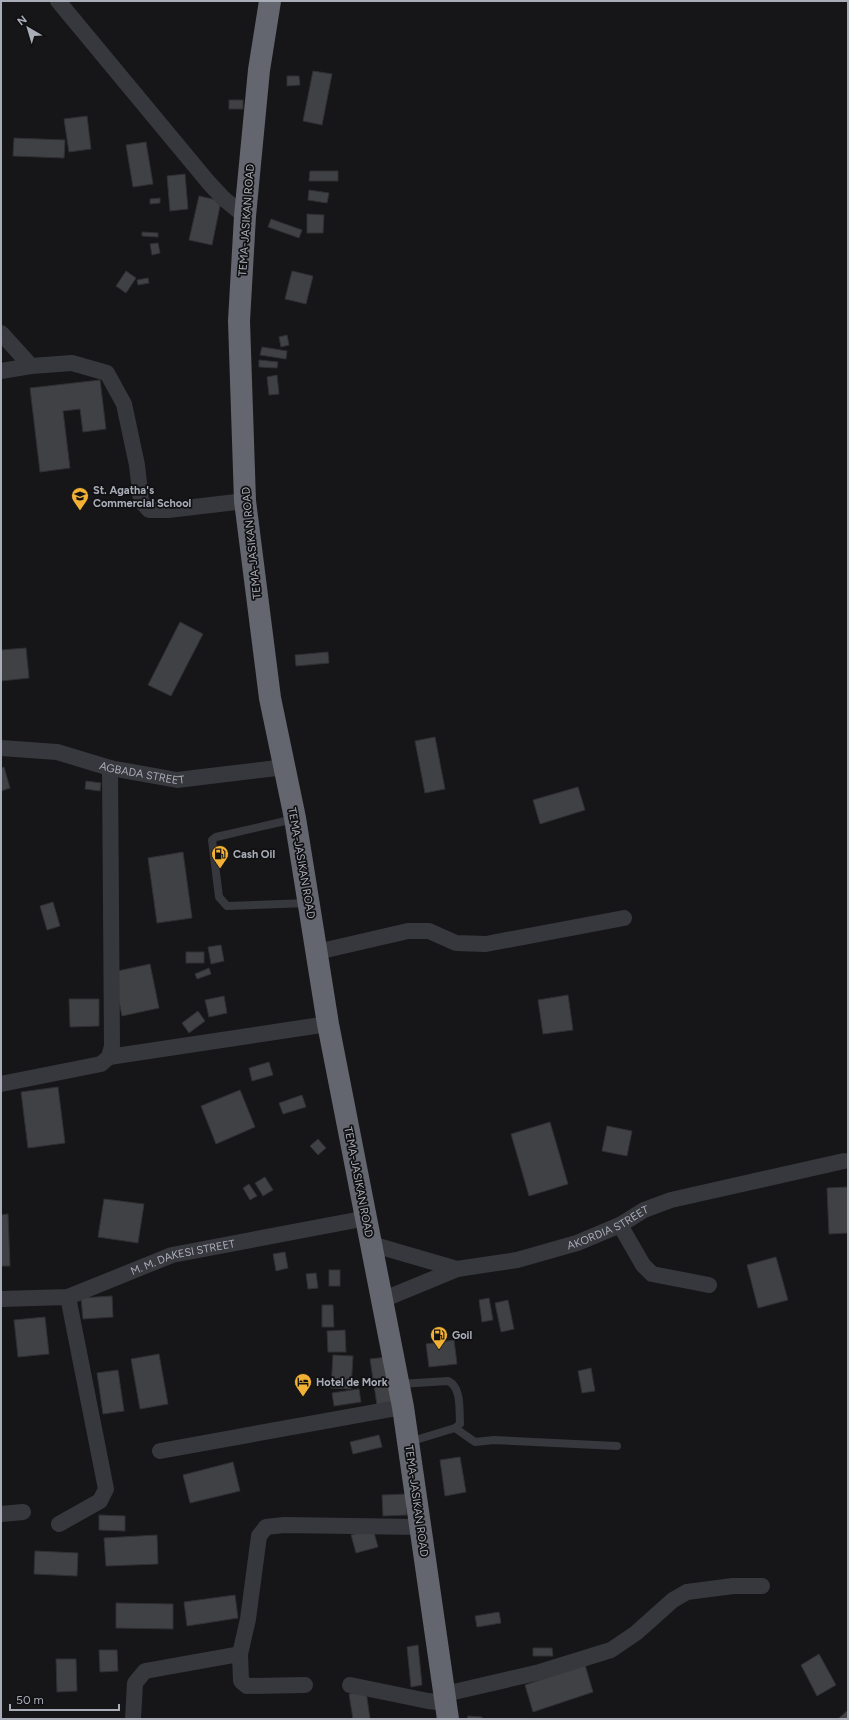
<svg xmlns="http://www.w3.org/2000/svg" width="849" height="1720" viewBox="0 0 849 1720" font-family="Figtree,sans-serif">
  <rect width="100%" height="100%" fill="#161618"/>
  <g fill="#404145" stroke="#303034">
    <polygon points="313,71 332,74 322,125 303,121"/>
    <polygon points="287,76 299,76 300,85 287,86"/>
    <rect x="229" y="100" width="14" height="9"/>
    <polygon points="87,116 91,149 69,152 64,119"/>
    <polygon points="14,138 65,140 64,158 13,156"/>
    <polygon points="146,142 153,184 133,187 126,145"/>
    <polygon points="310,171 338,171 338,181 309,181"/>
    <polygon points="185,174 188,209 170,211 167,176"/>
    <polygon points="309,190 329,193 327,203 308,200"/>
    <polygon points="199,196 221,201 212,245 189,240"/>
    <polygon points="160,198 160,203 150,204 150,199"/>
    <polygon points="307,214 324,215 323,233 307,233"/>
    <polygon points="271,219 302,230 299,238 268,227"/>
    <polygon points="142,232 158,233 158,237 142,236"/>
    <polygon points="158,243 160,253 152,255 150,244"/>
    <polygon points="126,271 136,278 126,293 116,286"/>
    <polygon points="292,271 313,276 306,304 285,299"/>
    <polygon points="148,278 149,283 138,285 137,280"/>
    <polygon points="287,335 289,345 281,347 279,337"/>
    <polygon points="262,347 287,351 286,359 260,355"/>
    <polygon points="259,360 278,362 277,368 259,367"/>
    <polygon points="277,375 279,394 269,395 267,377"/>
    <polygon points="100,380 106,429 83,432 80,409 63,411 70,468 40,472 30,388"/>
    <polygon points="180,622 203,634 171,696 148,685"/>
    <polygon points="26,648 29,678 1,681 1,650"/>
    <polygon points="328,652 329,663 296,666 295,655"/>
    <polygon points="435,737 445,789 425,793 415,741"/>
    <polygon points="4,767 10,788 1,791 1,768"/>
    <polygon points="86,781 101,783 100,791 85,789"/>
    <polygon points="578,787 585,810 540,824 533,800"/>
    <polygon points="183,852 192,918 157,923 148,858"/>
    <polygon points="53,902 60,926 47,930 40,906"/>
    <polygon points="221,945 224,961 211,964 208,947"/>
    <rect x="186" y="952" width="18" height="11"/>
    <polygon points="150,964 159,1008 122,1016 113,972"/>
    <polygon points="209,968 211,974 197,979 195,974"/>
    <polygon points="568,995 573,1030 543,1034 538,1000"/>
    <polygon points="224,996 227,1013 209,1017 205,1000"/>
    <polygon points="69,999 99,999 99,1026 70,1027"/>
    <polygon points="198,1011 205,1021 189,1033 182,1023"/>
    <polygon points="269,1062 273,1075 252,1081 249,1068"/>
    <polygon points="58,1087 65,1143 28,1148 21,1092"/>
    <polygon points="240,1090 255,1127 216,1144 201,1106"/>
    <polygon points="302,1095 306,1107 283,1114 279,1103"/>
    <polygon points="550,1122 568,1184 529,1196 511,1134"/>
    <polygon points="607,1126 632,1131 627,1156 602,1151"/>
    <polygon points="318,1139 326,1148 318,1155 310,1146"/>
    <polygon points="265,1177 273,1190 263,1196 255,1183"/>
    <polygon points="249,1184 257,1196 250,1200 243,1188"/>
    <polygon points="848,1187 848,1233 829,1234 827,1188"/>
    <polygon points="104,1199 144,1204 138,1243 98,1237"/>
    <polygon points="8,1214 10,1266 1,1266 1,1215"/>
    <polygon points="285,1252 288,1268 276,1271 273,1254"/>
    <polygon points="776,1257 788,1300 758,1308 747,1265"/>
    <rect x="329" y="1270" width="11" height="16"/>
    <polygon points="316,1273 318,1288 308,1289 306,1274"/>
    <polygon points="112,1296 113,1317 83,1319 81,1298"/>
    <polygon points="489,1298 493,1320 482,1322 479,1300"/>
    <polygon points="508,1300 514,1329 501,1332 495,1303"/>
    <polygon points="322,1305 333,1305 334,1327 322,1327"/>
    <polygon points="45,1317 49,1354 18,1357 14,1320"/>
    <polygon points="345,1330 346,1352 328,1352 327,1331"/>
    <polygon points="454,1340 457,1364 429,1367 426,1344"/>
    <polygon points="159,1354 168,1404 140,1409 131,1359"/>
    <polygon points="333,1355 353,1356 351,1389 331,1388"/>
    <polygon points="387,1357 393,1402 377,1405 370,1359"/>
    <polygon points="591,1368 595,1391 582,1393 578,1371"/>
    <polygon points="118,1370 124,1411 103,1414 97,1373"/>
    <polygon points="359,1389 361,1402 334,1406 332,1393"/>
    <polygon points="379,1435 382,1447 353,1454 350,1442"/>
    <polygon points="460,1457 466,1492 445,1496 440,1460"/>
    <polygon points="233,1462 240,1491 190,1503 183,1475"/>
    <polygon points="406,1494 407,1515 383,1516 382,1495"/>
    <polygon points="99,1515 125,1516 125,1531 99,1530"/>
    <polygon points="373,1529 378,1547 356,1553 351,1535"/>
    <polygon points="157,1535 158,1564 106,1566 104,1538"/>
    <polygon points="35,1551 78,1553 77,1576 34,1574"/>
    <polygon points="235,1595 238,1618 187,1626 184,1602"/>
    <polygon points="116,1603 173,1604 173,1629 116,1628"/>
    <polygon points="499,1612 501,1623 477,1627 475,1616"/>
    <polygon points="418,1645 422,1685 411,1687 407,1647"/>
    <polygon points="533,1648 552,1648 553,1656 533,1656"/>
    <polygon points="99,1650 117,1650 118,1671 100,1672"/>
    <polygon points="819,1654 836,1685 817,1696 801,1665"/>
    <polygon points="56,1659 76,1659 77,1691 57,1692"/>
    <polygon points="585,1665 593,1692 533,1712 525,1685"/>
    <polygon points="366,1691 370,1719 353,1719 349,1694"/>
    <polygon points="848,1710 848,1719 838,1719"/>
    <polygon points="468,1716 482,1717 482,1719 467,1719"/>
  </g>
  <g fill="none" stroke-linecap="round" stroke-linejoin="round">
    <g stroke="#37383d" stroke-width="8">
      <polyline points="294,819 216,837 212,840 219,897 227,906 308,903"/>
      <path d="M400,1384l48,-3c14,6 11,30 12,43l-5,4 -46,14"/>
      <polyline points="455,1428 475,1442 494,1440 617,1446"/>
    </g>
    <g stroke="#37383d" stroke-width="16">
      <polyline points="58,1 209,183 224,199 245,216"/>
      <polyline points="1,333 31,366"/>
      <polyline points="1,371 31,366 72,363 107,373 124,404 137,465 141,501 149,510 168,510 245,501"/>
      <path id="s1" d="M1,748l56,4 53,16 67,12 108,-13"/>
      <polyline points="317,952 408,931 429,931 456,943 486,944 624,918"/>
      <polyline points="109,1057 328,1024"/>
      <polyline points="1,1084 101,1064 109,1057 112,1046 110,768"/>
      <polyline points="620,1225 643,1265 652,1274 709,1285"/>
      <path id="s2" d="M371,1244l86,25 60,-9 60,-17 43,-18 24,-15 27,-10 173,-39"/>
      <path id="s3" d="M1,1299l67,-2 104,-42 195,-37"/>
      <polyline points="382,1300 457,1269"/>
      <polyline points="160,1451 403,1407"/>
      <polyline points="1,1514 23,1512"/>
      <polyline points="59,1524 100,1501 106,1489 68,1297"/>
      <polyline points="240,1654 241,1681 247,1686 305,1685"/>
      <polyline points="350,1685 428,1701 446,1703"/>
      <polyline points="445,1694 540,1672 611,1650 636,1633 673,1600 687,1592 733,1586 762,1586"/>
      <polyline points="133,1719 135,1683 145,1671 240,1654 248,1619 259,1536 266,1527 284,1525 420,1527"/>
    </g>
    <polyline stroke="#63666e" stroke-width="22" points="270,1 259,70 245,216 239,321 245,501 270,698 295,818 328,1024 403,1407 448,1719"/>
  </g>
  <defs>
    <symbol id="school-pin" viewBox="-11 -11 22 30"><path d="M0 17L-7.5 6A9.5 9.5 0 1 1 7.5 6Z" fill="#f2b134" stroke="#111113"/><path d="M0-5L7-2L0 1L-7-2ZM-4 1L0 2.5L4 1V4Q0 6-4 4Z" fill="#111"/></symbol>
    <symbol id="fuel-pin" viewBox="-11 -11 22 30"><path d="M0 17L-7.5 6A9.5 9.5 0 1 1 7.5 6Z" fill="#f2b134" stroke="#111113"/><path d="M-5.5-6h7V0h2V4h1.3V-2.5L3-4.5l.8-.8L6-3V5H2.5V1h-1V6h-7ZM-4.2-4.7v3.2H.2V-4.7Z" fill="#111"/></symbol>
    <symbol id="hotel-pin" viewBox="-11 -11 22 30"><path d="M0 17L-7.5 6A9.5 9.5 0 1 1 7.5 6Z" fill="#f2b134" stroke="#111113"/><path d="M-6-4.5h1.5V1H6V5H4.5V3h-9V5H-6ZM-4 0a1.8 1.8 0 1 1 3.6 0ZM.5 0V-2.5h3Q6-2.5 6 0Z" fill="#111"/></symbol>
  </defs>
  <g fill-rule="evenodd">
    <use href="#school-pin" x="70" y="486" width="20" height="27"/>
    <use href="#fuel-pin" x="210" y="844" width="20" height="27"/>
    <use href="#fuel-pin" x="429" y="1325" width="20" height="27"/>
    <use href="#hotel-pin" x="293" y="1372" width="20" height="27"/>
  </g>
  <g text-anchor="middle" stroke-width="3.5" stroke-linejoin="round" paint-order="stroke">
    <g font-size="11" fill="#a8adb8" stroke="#111113">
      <text transform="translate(246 220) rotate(-86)" y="4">TEMA-JASIKAN ROAD</text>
      <text transform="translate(251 543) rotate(-96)" y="4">TEMA-JASIKAN ROAD</text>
      <text dy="4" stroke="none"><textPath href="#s1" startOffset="144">AGBADA STREET</textPath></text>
      <text transform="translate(302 863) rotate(80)" y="4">TEMA-JASIKAN ROAD</text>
      <text transform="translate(359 1182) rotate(79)" y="4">TEMA-JASIKAN ROAD</text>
      <text dy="4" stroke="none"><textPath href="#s2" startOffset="247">AKORDIA STREET</textPath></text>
      <text dy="4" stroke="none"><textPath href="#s3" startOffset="189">M. M. DAKESI STREET</textPath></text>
      <text transform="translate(417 1501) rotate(82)" y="4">TEMA-JASIKAN ROAD</text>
    </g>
    <g font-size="11" font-weight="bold" fill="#a8adb8" stroke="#111113" text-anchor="start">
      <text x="93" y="494">St. Agatha's<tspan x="93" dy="13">Commercial School</tspan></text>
      <text x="233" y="858">Cash Oil</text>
      <text x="452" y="1339">Goil</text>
      <text x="316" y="1386">Hotel de Mork</text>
    </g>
  </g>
  <rect width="849" height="1720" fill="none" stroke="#a8adb8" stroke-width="4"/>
  <g transform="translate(28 28) rotate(322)" stroke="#111113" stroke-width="3" paint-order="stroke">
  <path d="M0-3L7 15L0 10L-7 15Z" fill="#a8adb8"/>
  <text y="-6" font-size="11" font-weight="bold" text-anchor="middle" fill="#a8adb8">N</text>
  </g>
  <path d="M10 1704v6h109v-6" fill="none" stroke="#a8adb8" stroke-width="2"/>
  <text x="16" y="1704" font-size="12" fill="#a8adb8" stroke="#111113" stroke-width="3" paint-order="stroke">50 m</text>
</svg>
